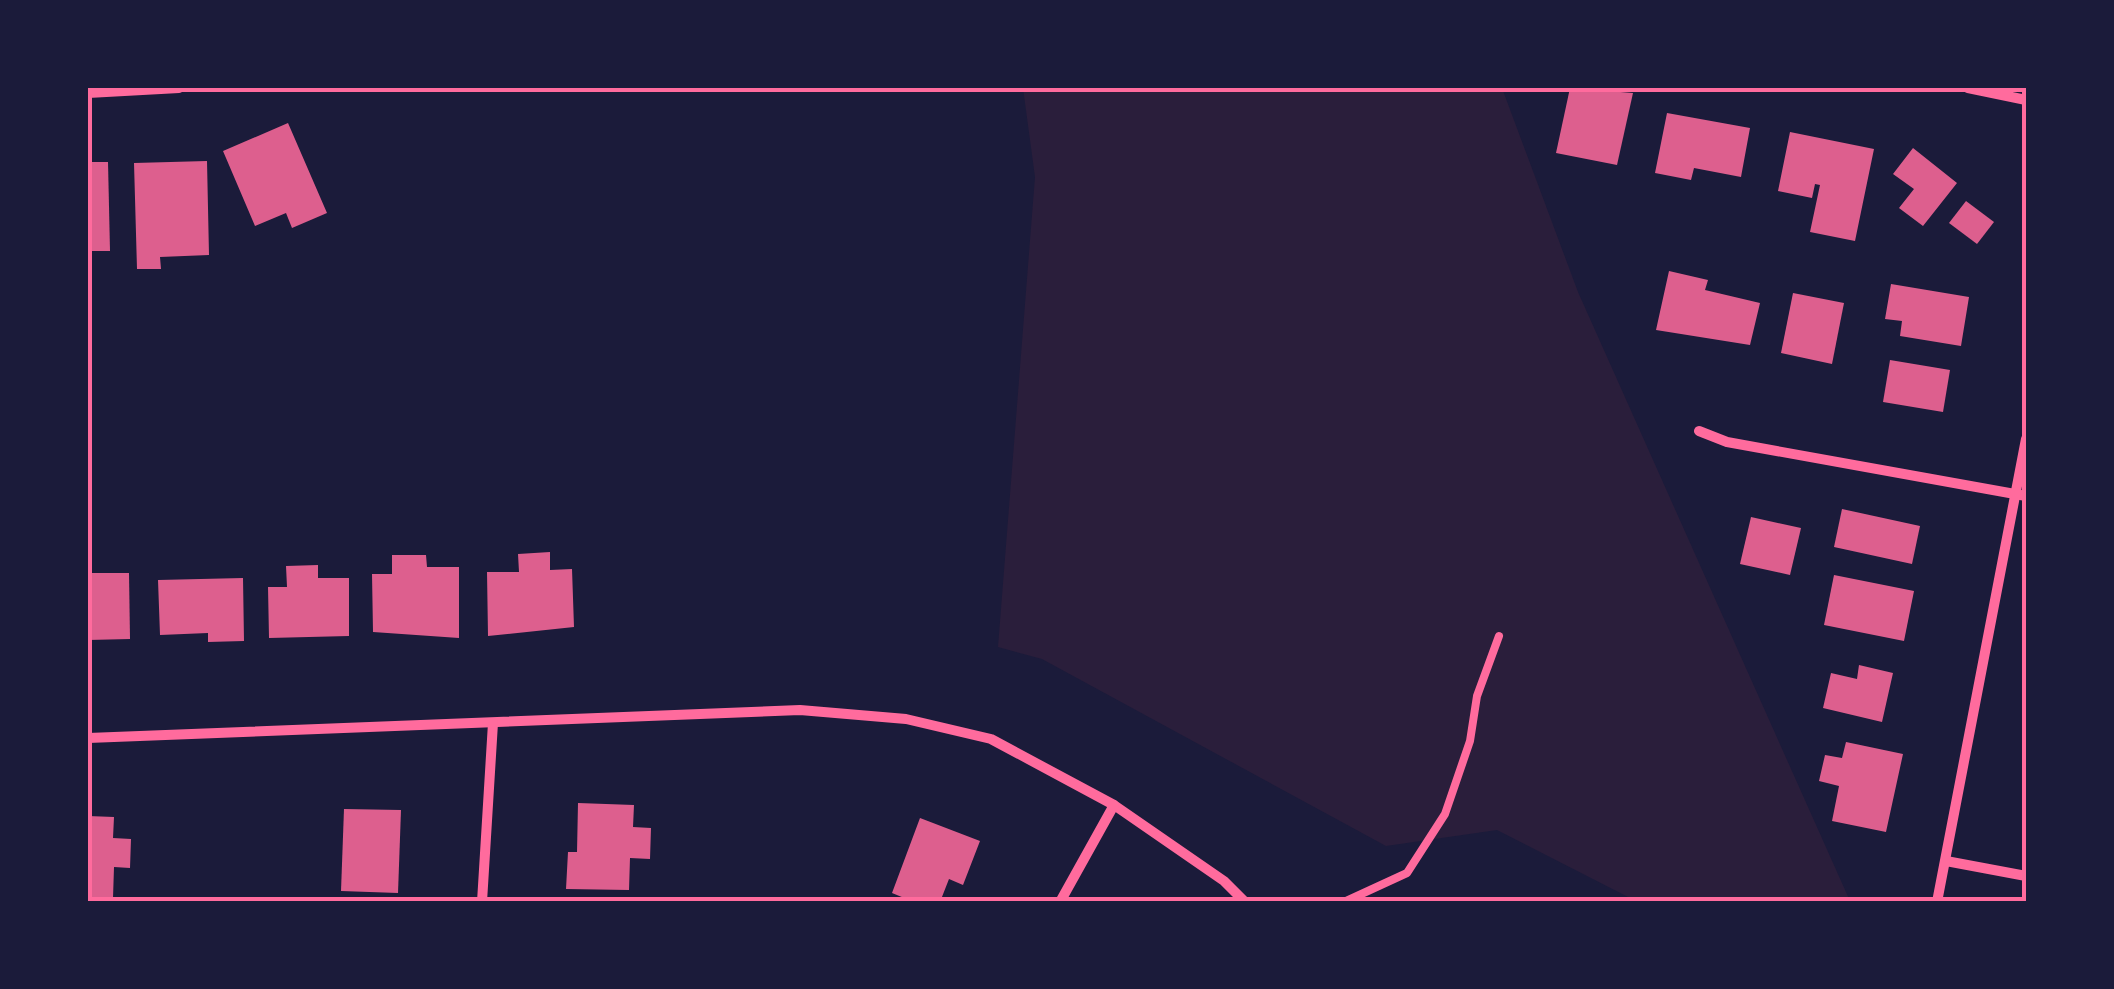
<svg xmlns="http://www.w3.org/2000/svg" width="2114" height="989" viewBox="0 0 2114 989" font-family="Commissioner,sans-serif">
  <rect width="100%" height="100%" fill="#1b1b3a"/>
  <polygon fill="#2a1e3b" points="1023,88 1502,88 1578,292 1850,901 1636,901 1497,830 1386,846 1042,659 998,647 1035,177"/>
  <g fill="#dd5f8e">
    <polygon points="1570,88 1633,93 1617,165 1556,153"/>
    <polygon points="1667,113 1750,128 1741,177 1694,168 1691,180 1655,173"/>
    <polygon points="288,123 327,213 292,228 286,213 255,226 223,151"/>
    <polygon points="1790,132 1874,149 1855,241 1810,232 1820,185 1815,184 1812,198 1778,191"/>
    <polygon points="1913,148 1957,183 1923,226 1899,208 1914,189 1893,174"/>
    <polygon points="207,161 209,255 160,257 161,269 137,269 134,163"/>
    <polygon points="88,162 108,162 110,251 88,251"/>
    <polygon points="1966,201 1994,222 1977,244 1949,223"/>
    <polygon points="1669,271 1708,280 1705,290 1760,303 1750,345 1656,330"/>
    <polygon points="1891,284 1969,297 1961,346 1900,336 1902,321 1885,319"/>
    <polygon points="1793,293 1844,303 1832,364 1781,353"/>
    <polygon points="1890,360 1950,370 1943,412 1883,402"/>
    <polygon points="1842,509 1920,526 1912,564 1834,547"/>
    <polygon points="1751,517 1801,528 1790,575 1740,564"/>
    <polygon points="550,552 550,570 572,569 574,627 488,636 487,572 519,572 518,554"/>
    <polygon points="392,555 426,555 427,567 459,567 459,638 373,632 372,574 392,574"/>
    <polygon points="318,565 318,578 349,578 349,636 269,638 268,587 287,587 286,566"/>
    <polygon points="88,573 129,573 130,639 88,640"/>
    <polygon points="1834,575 1914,591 1904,641 1824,625"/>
    <polygon points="243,578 244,641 208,642 208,633 160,635 158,580"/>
    <polygon points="1859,665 1893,673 1882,722 1823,708 1831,673 1857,679"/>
    <polygon points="1846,742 1903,754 1886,832 1832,821 1839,786 1819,781 1825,755 1842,758"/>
    <polygon points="578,803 634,805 633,827 651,828 650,859 630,858 629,890 566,889 568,852 577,852"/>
    <polygon points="344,809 401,810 398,893 341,891"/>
    <polygon points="88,816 114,817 113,838 131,839 130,868 114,867 113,898 88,897"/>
    <polygon points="920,818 980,841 963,885 949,879 940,902 914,902 892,893"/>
  </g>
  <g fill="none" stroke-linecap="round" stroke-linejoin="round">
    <polyline stroke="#ff6b9d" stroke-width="8" points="1344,902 1407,873 1445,814 1470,741 1477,696 1499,636"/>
    <g stroke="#ff6b9d" stroke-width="10">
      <polyline points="1968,88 2026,100"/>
      <polyline points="88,93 179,88"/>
      <polyline points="1699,431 1727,442 2026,496"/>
      <polyline points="88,738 800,710 906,719 991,739 1114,805 1224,881 1245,902"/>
      <polyline points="1946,861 2026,876"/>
      <polyline points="482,902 493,723"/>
      <polyline points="1060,902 1114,805"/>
      <polyline points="1937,902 2026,439"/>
    </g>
  </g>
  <rect width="2114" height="989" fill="none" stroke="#1b1b3a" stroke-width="180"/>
  <rect x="90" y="90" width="1934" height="809" fill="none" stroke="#ff6b9d" stroke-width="4"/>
</svg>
